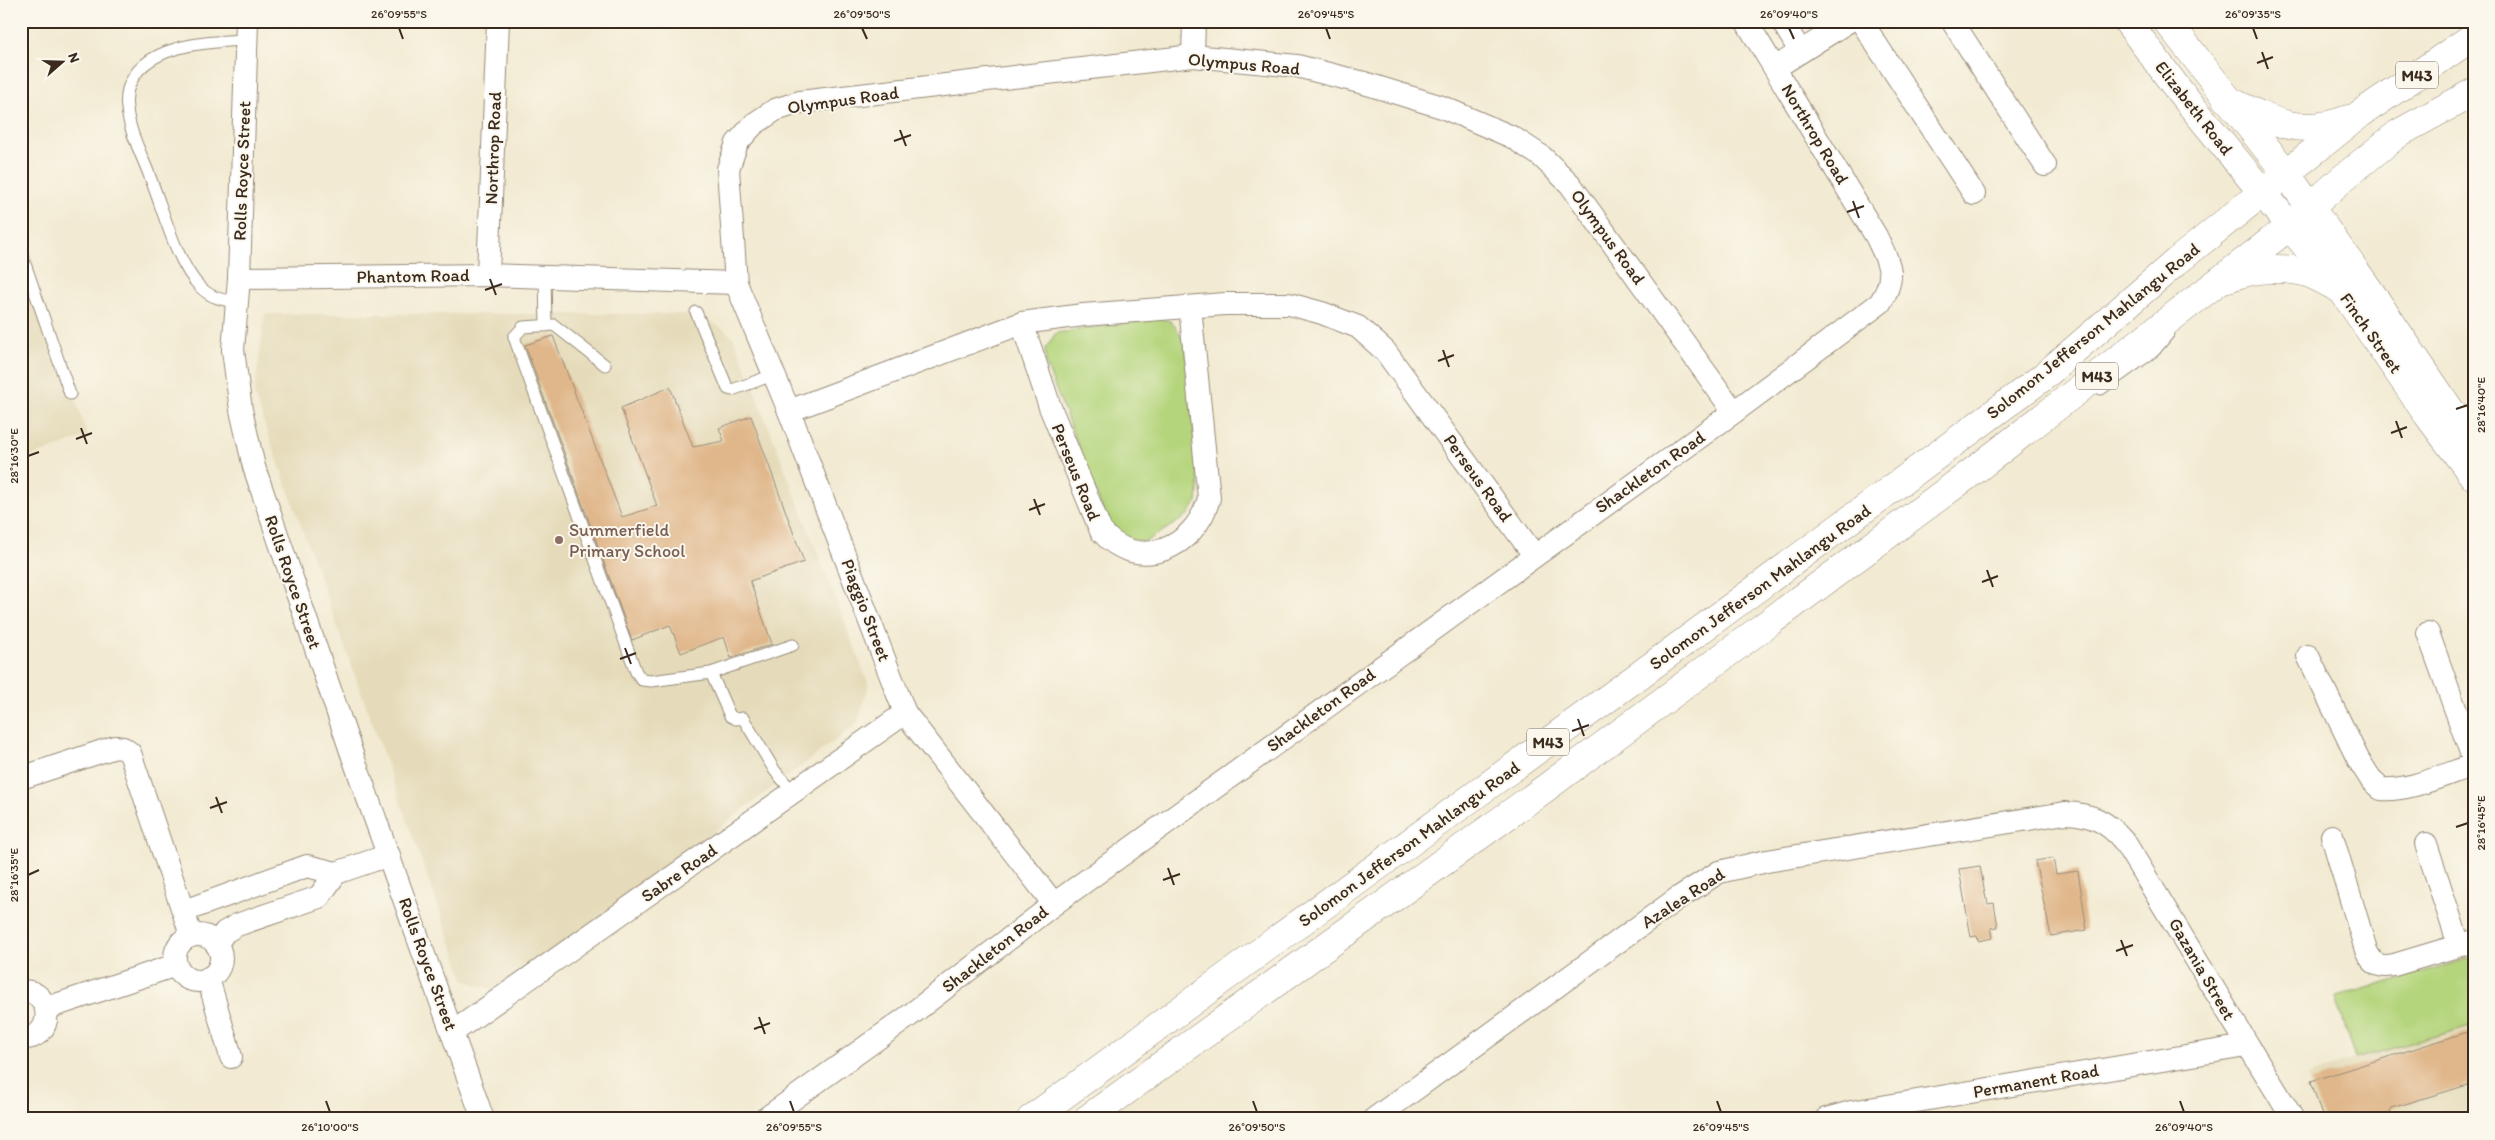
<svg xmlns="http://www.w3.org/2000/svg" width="2495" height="1140" viewBox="0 0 2495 1140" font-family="Itim,sans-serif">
  <rect width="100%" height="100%" fill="#fbf7ec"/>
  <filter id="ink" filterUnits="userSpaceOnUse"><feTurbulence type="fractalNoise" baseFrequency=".02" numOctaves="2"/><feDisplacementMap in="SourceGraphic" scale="10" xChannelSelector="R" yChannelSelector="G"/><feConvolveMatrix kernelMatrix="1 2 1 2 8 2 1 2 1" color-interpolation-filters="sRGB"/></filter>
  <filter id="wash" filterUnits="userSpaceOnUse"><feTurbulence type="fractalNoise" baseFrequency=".0096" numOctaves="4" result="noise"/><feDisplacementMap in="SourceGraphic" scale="20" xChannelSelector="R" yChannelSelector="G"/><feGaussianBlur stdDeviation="1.12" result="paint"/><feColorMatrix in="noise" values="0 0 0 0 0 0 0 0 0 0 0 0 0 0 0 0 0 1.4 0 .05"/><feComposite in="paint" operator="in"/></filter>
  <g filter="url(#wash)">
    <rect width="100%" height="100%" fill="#f2ead2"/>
    <g fill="#e5dbba">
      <polygon points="21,245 88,436 21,460"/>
      <polygon points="265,314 679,314 701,317 722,328 734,338 869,685 857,724 501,992 465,981 254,395"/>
      <polygon points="2474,1025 2474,1119 2319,1119 2307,1076 2355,1059"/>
    </g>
    <g fill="#b5d57d" stroke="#78804e">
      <polygon points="1160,318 1172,322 1185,342 1199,486 1197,502 1187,516 1145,542 1125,539 1113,527 1104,513 1046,364 1045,349 1056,333"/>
      <polygon points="2474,957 2474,1025 2355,1059 2336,997"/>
    </g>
    <g id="blocks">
      <g fill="#e0b78b">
        <polygon points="553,336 622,517 657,506 621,408 670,387 693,447 724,441 719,428 751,416 804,562 750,581 772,644 731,658 724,637 681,653 670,625 632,640 525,345"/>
        <polygon points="2053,858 2056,874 2078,871 2087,930 2051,936 2035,861"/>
        <polygon points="1980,866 1986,899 1987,899 1988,904 1994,903 1998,927 1991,928 1993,938 1978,941 1977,936 1971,937 1959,869"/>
        <polygon points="2474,1030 2474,1083 2392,1108 2386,1119 2323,1119 2311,1081"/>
      </g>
    </g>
  </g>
  <g filter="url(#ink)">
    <use href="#blocks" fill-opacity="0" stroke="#968a78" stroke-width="1"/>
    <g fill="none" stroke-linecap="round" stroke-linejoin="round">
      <defs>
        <g id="service">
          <polyline points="21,252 70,394"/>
          <polyline points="545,277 546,326"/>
          <path d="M238,303c-15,-3 -27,-5 -38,-16 -24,-25 -37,-78 -50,-110 -8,-22 -21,-45 -23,-69 -1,-5 0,-14 1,-19 14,-46 81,-47 119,-49"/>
          <polyline points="696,312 728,389 732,390 773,375"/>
          <polyline points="605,365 554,325 523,327 514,337 636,672 642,680 651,681 711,673 793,645"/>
          <polyline points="2101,389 2154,351 2169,333"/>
          <polyline points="711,673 730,716 736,719 743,718 775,771 793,792"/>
        </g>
        <g id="minor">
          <polyline points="247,21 239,278 233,350 241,410 254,467 353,757 483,1119"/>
          <polyline points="1782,21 1800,51"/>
          <polyline points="1861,21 1974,194"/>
          <polyline points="1952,21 2045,165"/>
          <polyline points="1193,56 1194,21"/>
          <polyline points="1775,68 1849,21"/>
          <polyline points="488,275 498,21"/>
          <polyline points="239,278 488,275 736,283"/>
          <path d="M1022,323l28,84 51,124c37,43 95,17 108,-33l-19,-191"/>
          <polyline points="789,411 1022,323 1083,315 1225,304 1289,304 1322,313 1358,327 1385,351 1534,555"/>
          <polyline points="2428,633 2474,761"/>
          <path d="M2308,656l50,103 14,22 9,8c30,2 64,-15 93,-24"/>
          <polyline points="21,778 115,747 123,748 130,753 191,935"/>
          <path d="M2332,836l34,114c6,14 13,18 28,15l80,-24"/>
          <polyline points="2426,844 2459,945"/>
          <polyline points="1054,904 905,713 789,411 736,283 728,169 737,143 754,124 775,110 800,102 1193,56 1297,66 1364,83 1442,107 1512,137 1541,156 1570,184 1734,412"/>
          <polyline points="184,911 307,866 336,873 389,855"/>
          <circle cx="198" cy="958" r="23"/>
          <polyline points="216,944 225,932 237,925 319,897 336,873"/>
          <polyline points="208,978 231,1057"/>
          <path d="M21,991c34,-2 34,50 0,47"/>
          <polyline points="47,1008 176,965"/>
          <polyline points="453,1032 905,713"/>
          <path d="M765,1119l144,-103 145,-112 680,-492 146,-109c18,-28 9,-39 -4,-67l-130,-215"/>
          <path d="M1374,1119l304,-221 41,-26 48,-11 298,-48c26,1 42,8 59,28l169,278"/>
          <polyline points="1826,1119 1851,1112 2246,1046"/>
        </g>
        <g id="tertiary">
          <polyline points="2127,21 2177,88 2342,290 2427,414 2474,477"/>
          <polyline points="2167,21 2286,173 2367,287 2474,445"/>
        </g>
        <g id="primary">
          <path d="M2226,99c44,21 72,39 122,20"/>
          <path d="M2228,278c25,-10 57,-12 82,-4 11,4 21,11 32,16"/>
          <polyline points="1031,1119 1626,685 2043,377 2176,262 2360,114 2474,36"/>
          <polyline points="1087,1119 1547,787 1975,470 2290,226 2343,178 2399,133 2474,92"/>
        </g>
      </defs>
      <use href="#service" stroke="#968a78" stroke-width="13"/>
      <use href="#minor" stroke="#968a78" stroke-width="24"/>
      <use href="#tertiary" stroke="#968a78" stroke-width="29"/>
      <use href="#primary" stroke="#968a78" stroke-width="29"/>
      <use href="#service" stroke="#fff" stroke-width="11"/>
      <use href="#minor" stroke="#fff" stroke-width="22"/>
      <use href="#tertiary" stroke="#fff" stroke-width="28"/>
      <use href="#primary" stroke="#fff" stroke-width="28"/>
    </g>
  </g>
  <path fill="none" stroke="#3b2a1e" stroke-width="2" d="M399,28l4,11M862,28l5,11M1326,28l4,11M1789,28l5,11M2253,28l4,11M2262,52l6,17M2257,63l16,-6M900,130l6,16M894,141l17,-6M1853,201l6,17M1847,212l17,-6M490,279l6,16M485,290l17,-6M1443,350l6,17M1438,361l16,-6M2456,409l12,-4M2396,421l6,17M81,428l6,16M2391,433l16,-6M76,439l16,-6M28,456l11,-4M1034,499l6,16M1029,510l16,-6M1987,570l6,17M1982,582l16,-6M625,648l6,16M620,659l16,-6M1578,719l6,17M1572,731l17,-6M216,797l6,16M210,808l17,-6M2456,827l12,-4M1168,868l6,17M28,875l11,-5M1163,880l17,-6M2121,940l6,16M2116,951l17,-6M759,1017l6,17M754,1029l16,-6M326,1101l4,11M790,1101l4,11M1253,1101l4,11M1717,1101l4,11M2180,1101l4,11"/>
  <circle fill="#8d6e63" stroke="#fbf7ec" stroke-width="2" cx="559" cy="540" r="5"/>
  <g text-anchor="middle" stroke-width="4" stroke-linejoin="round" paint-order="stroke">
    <g fill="#fbf7ec" stroke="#75685c" stroke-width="1">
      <rect x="2396" y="61.5" width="42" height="27" rx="4"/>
      <rect x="2076" y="362.5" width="42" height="27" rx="4"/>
      <rect x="1527" y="728.5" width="42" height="27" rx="4"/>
    </g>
    <g font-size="16" font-weight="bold" fill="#3b2a1e">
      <text x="2417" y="81">M43</text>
      <text x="2097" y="382">M43</text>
      <text x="1548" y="748">M43</text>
    </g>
    <g font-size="18" fill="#3b2a1e" stroke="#fbf7ec">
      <text transform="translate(1244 64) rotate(5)" y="6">Olympus Road</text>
      <text transform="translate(843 100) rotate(-8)" y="6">Olympus Road</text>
      <text transform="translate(2194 108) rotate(52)" y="6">Elizabeth Road</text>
      <text transform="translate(1815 134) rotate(59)" y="6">Northrop Road</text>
      <text transform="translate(493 148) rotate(-88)" y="6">Northrop Road</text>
      <text transform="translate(242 171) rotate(-88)" y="6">Rolls Royce Street</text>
      <text transform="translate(1608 237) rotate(54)" y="6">Olympus Road</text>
      <text transform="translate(413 276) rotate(-1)" y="6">Phantom Road</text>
      <text transform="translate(2093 331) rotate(-39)" y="6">Solomon Jefferson Mahlangu Road</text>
      <text transform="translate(2371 333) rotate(55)" y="6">Finch Street</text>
      <text transform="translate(1076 472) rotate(68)" y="6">Perseus Road</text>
      <text transform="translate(1650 472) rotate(-35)" y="6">Shackleton Road</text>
      <text transform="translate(1478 478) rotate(54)" y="6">Perseus Road</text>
      <text transform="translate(293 582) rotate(71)" y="6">Rolls Royce Street</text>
      <text transform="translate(1760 587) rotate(-36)" y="6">Solomon Jefferson Mahlangu Road</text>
      <text transform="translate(866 610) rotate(69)" y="6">Piaggio Street</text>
      <text transform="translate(1321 710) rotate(-36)" y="6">Shackleton Road</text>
      <text transform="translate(1409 844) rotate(-36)" y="6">Solomon Jefferson Mahlangu Road</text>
      <text transform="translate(679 873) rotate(-35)" y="6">Sabre Road</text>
      <text transform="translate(1683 898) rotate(-33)" y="6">Azalea Road</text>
      <text transform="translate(995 949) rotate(-38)" y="6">Shackleton Road</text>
      <text transform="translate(428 964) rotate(70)" y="6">Rolls Royce Street</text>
      <text transform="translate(2202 969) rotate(60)" y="6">Gazania Street</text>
      <text transform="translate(2036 1081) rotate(-10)" y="6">Permanent Road</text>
    </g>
    <g font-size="18" fill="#785e54" stroke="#fbf7ec" text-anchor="start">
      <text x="569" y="536">Summerfield<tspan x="569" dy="21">Primary School</tspan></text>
    </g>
  </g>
  <rect width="2495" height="1140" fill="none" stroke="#fbf7ec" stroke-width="55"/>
  <g transform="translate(62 62) rotate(70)" stroke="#fbf7ec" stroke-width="4" paint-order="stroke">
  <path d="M0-4L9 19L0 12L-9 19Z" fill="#3b2a1e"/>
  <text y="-8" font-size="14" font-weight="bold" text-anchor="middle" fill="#3b2a1e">N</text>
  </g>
  <rect x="28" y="28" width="2440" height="1084" fill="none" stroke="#3b2a1e" stroke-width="2"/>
  <g font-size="12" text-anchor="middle" fill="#3b2a1e">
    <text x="399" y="18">26°09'55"S</text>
    <text x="862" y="18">26°09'50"S</text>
    <text x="1326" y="18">26°09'45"S</text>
    <text x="1789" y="18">26°09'40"S</text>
    <text x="2253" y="18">26°09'35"S</text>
    <text transform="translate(2481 405) rotate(-90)" y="4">28°16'40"E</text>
    <text transform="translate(14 456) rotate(-90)" y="4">28°16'30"E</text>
    <text transform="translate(2481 823) rotate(-90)" y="4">28°16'45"E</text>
    <text transform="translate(14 875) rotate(-90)" y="4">28°16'35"E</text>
    <text x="330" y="1131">26°10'00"S</text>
    <text x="794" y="1131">26°09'55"S</text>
    <text x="1257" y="1131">26°09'50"S</text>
    <text x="1721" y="1131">26°09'45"S</text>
    <text x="2184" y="1131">26°09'40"S</text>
  </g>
</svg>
